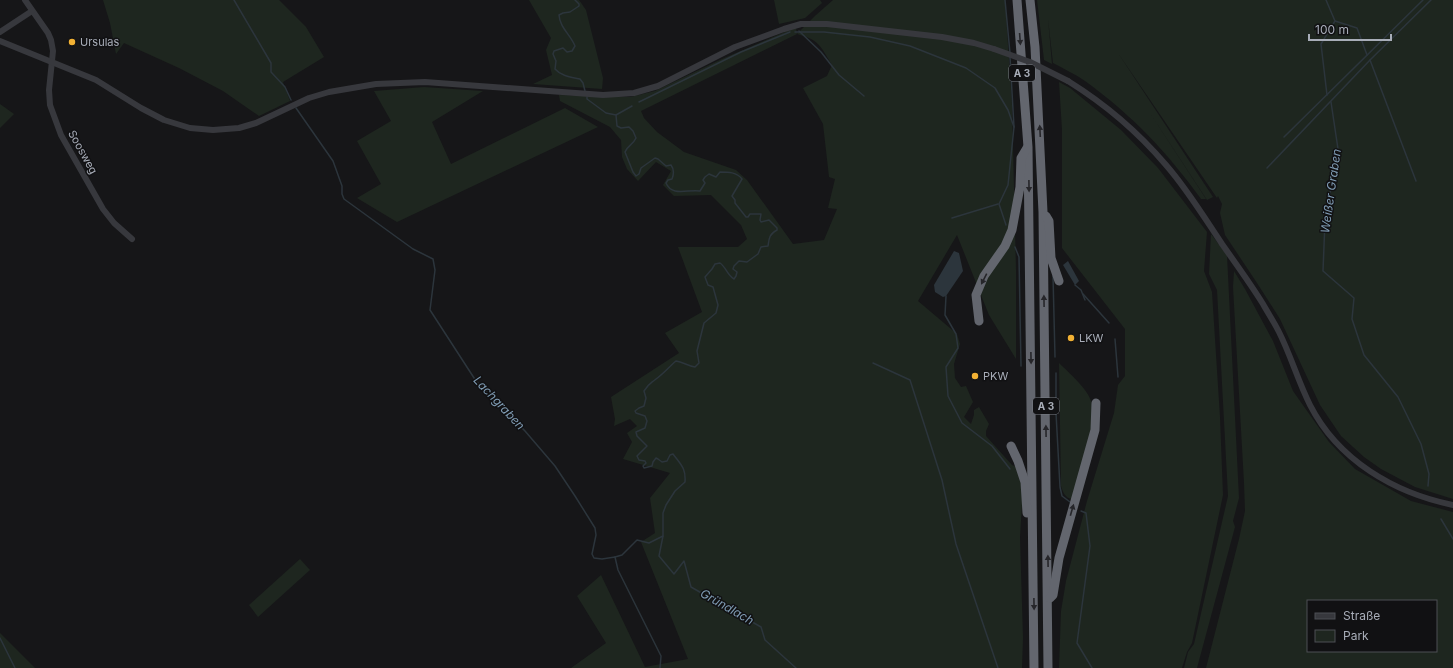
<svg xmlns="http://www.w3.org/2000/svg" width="1453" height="668" viewBox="0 0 1453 668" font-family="Inter,sans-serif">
  <rect width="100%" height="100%" fill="#161618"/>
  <g fill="#1e261f" fill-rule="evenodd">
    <polygon points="103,0 279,0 306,27 324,57 283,82 290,101 259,116 223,91 179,68 124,43 116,54 110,23"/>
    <polygon points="529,0 579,0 586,10 603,78 602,89 533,84 552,75 546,50 551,38"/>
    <polygon points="774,0 820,0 822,3 805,18 779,24"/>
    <path d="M833,0h172l7,105 4,165v89l-27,-44 -32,-80 -39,66 39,33 3,10 -6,20 1,14 6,9 5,-1 7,16 -9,15 7,7 3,-9v-5l5,-3 10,17 -3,7v5l26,29 5,2 6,21 -3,49 3,101 -1,30h-451l35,-25 -29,-47 24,-21 44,92 43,-8 -47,-117 14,-9 -5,-35 20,-25 -47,-14 9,-17 -5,-9 10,-7 -7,-7 -16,7 1,-7 -4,-22 68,-44 -14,-20 37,-21 -24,-65h60l9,-8 -6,-14 -30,-30 -37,1 -11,-11 8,-14 -15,-9 -18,19 -11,-12 -5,-12 -1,-17 -11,-13 -50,-26 -1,-6 71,2 25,-6 67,-32 65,-28 9,-3 1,6 19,-19zM797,34c23,6 23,12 35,31l-5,11 -24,12 20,36 6,53 6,2 -7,29 9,1 -13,31 -31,4 -46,-64 -11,-10 -52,-18 -27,-20 -13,-14 -3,-7z"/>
    <path d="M1037,0h416v499l-38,-12 -34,-18 -17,-12 -23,-21 -21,-31 -40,-86 -23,-36 -32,-48 -5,-22 2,-9 -4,-8 -1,2 -99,-145 95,144 -6,3 -59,-90 58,89h-5c-34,-47 -68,-83 -116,-118 -10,-7 -21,-12 -32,-18l-5,-44 4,45 -8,-4z"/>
    <polygon points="1059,82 1070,88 1121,130 1158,168 1207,232 1204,271 1212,292 1220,417 1223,495 1192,643 1187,652 1182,668 1059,668 1061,611 1066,581 1087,501 1114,413 1118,385 1125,376 1125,329 1062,248 1062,130"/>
    <polygon points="424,87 483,91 432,122 451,164 565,108 598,127 397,222 357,198 381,184 357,141 391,121 374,91"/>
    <polygon points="0,104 14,114 0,128"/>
    <polygon points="1211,234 1227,255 1239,498 1233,521 1235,527 1197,668 1184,668 1188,652 1194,644 1228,496 1217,290 1209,274"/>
    <path d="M1234,271l11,18 28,52 20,50 36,51 26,27 56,32 42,11v156h-247l33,-129 6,-28 -1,-28 -11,-196zM1308,601h128v50h-128z"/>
    <path d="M1059,363c10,10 28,25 32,38 3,8 2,17 2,25l-21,73c-7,-1 -9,-7 -11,-13z"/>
    <polygon points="300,559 310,570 258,617 249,605"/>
    <polygon points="0,633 35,668 0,668"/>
  </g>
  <g fill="#2c353c">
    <polygon points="954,251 959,253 963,271 946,296 943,297 935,292 934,285"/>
    <polygon points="1068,261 1079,281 1075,285 1063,265"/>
  </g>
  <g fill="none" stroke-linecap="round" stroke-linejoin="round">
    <g stroke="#2c353c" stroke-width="1.5">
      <polyline points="234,0 271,63 271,72 285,87 291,100"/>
      <path d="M575,0l4,4v2l-9,6 -7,1 -4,2c1,13 11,19 16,31l-3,5 -5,1 -4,-4 -9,3 -1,3 3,7 -1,8c6,7 16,8 25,10l3,4 2,8"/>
      <polyline points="1005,0 1010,53"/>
      <polyline points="1326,0 1335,21 1321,44 1327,95"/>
      <polyline points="1335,21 1357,28 1367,55"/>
      <polyline points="799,31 821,52 839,75 864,96"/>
      <polyline points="795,32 824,32 870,37 910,46 966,68 995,88 1008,110 1014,127"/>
      <polyline points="1370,60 1416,181"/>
      <path d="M587,97v2l19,14 10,2 1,11 4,2 8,-1 4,4 3,7c-3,7 -9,8 -11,14l8,20 3,4 3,-2 2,-6 14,-10 3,1 8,7 5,-1c3,4 3,9 1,14l-4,1 -2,3c6,14 22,6 34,8l5,-8 -2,-3 2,-3 4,-3 7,3 4,-5c8,0 17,0 22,7l-10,17 3,4v3l11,14h2l2,-3h11l-1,6 1,2 8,-2 8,8v2c-8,4 -8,9 -9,16l-7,1 -3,7 -11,8 -8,-1 -5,5 -1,3 4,3 -1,4 -2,3c-7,-4 -8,-12 -14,-16l-5,1 -3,5 -7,8 3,8 5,2 5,18 -2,8 -12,10 -7,28 2,12 -4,4c-7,-1 -12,-5 -19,-6 -7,6 -13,13 -20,18 -6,5 -7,4 -12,12l2,7 -2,8 -5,2 -4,3 1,2 9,3 2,5 -2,7 -9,4 1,4 10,10 -10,10 2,4 6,1 1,2 -3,3 1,2 8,-2 1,-4 3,-4 2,1 4,3 5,-1 3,-6 3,-1c8,11 13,14 12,28l-10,9 -9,14 -3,8v23l-4,20 15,18 10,-13 7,26 70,40 4,13 31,28"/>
      <polyline points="639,102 741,52 790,32"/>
      <polyline points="1331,102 1338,149 1325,221 1323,271 1354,298 1352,319 1364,355 1398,397 1421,444 1429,474 1428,486"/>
      <polyline points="296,108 333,161 342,186 342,194 344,199 413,249 433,259 435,270 430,310 476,381 525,431 555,466 575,496 595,528 596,535 592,554 594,558 602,559 615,557 618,570 661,656 660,668"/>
      <polyline points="616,115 632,106"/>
      <polyline points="1284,137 1423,0"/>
      <polyline points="1267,168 1370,60 1431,0"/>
      <polyline points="952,218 998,204"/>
      <polyline points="1006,225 999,204 1008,185 1014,127 1010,57"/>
      <polyline points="1015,247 1019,257 1021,366"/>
      <polyline points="1053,276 1055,357"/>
      <polyline points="1075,285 1081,290 1085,300"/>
      <polyline points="1083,294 1109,323"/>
      <polyline points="946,296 945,315 956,334 958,348 946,367 948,396 962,423 992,446 1010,469"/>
      <polyline points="1115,339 1118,377"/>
      <polyline points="873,363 910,380 942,480 956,544 998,668"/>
      <polyline points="1056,373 1056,399"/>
      <polyline points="1056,413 1060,487 1062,496 1070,502"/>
      <polyline points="1081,511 1086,513 1090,546 1077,643 1092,668"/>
      <polyline points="1441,519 1453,539"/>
      <polyline points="615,557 622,555 637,540 649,543 663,536"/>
      <polyline points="0,638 15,668"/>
    </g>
    <g stroke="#37383d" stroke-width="6">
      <polyline points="25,0 48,33 51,40 53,51 49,90 50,105 61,135 103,209 114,223 132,239"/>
      <polyline points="0,32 32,11"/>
      <polyline points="0,41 96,80 141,108 164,120 190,128 213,130 239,128 256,123 309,98 329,92 376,84 425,82 603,95 634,93 658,86 735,47 784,29 801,24 827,24 942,37 974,43 994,49"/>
      <path d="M1068,81c37,23 70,51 98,84 21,24 38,52 56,79 14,20 28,39 41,60 5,9 11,18 16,28 12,24 19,49 31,73 28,55 84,88 143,100"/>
    </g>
    <g stroke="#63666e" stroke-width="9">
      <polyline points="1017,0 1028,147 1034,668"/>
      <polyline points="1030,0 1035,47 1043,212 1048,668"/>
      <polyline points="1046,216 1049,221 1051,258 1059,281"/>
      <polyline points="979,321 976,295 984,276 1005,246 1012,230 1020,187 1021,158 1027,148"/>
      <polyline points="1011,446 1018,461 1025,482 1027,513"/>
      <polyline points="1050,598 1053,595 1059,558 1095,430 1096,403"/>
    </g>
    <polyline stroke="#37383d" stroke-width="6" points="994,49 1030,62 1068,81"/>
  </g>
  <defs><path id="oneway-solid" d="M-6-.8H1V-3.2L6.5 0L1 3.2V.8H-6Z"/></defs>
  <g fill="#26262a">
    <use href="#oneway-solid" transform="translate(1020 39) rotate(86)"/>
    <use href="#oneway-solid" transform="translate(1040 131) rotate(-93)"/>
    <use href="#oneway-solid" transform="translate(1029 186) rotate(89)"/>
    <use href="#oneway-solid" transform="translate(984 279) rotate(117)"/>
    <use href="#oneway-solid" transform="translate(1044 301) rotate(-91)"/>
    <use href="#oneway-solid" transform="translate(1031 358) rotate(89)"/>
    <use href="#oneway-solid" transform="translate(1046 431) rotate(-91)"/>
    <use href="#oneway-solid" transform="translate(1072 510) rotate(-74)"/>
    <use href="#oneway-solid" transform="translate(1048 561) rotate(-91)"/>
    <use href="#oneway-solid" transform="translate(1034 604) rotate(89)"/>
  </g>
  <g fill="#f2b134" stroke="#111113" stroke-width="1.5">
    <circle cx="72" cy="42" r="4"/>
    <circle cx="1071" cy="338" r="4"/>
    <circle cx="975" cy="376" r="4"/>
  </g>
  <g text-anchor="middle" stroke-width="3" stroke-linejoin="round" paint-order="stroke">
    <g fill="#111113" stroke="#7b7e86" stroke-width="1">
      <rect x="1009" y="65" width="26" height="16" rx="3"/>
      <rect x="1033" y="398" width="26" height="16" rx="3"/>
    </g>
    <g font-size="10" font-weight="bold" fill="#a8adb8">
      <text x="1022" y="77">A 3</text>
      <text x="1046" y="410">A 3</text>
    </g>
    <g font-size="11" fill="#a8adb8" stroke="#111113" text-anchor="start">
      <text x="80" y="46">Ursulas</text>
      <text x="1079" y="342">LKW</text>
      <text x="983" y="380">PKW</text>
    </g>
    <g font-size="11" fill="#a8adb8" stroke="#111113">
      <text transform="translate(83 152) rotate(61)" y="4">Soosweg</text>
    </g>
    <g font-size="12" font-style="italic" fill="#7f9bb3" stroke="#111113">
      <text transform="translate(1331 191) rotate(-82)" y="4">Weißer Graben</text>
      <text transform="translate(499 403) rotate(47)" y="4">Lachgraben</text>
      <text transform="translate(727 607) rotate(30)" y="4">Gründlach</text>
    </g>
  </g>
  <rect x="1307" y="600" width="130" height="52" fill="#111113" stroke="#4d4f55"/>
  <rect x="1315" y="613" width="20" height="6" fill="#37383d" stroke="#4d4f55"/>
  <text x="1343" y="620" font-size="12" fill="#a8adb8">Straße</text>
  <rect x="1315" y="630" width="20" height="12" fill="#1e261f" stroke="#4d4f55"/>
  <text x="1343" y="640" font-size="12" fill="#a8adb8">Park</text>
  <path d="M1309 34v6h82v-6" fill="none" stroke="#a8adb8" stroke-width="2"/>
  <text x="1315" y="34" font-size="12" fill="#a8adb8" stroke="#111113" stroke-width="3" paint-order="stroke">100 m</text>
</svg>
